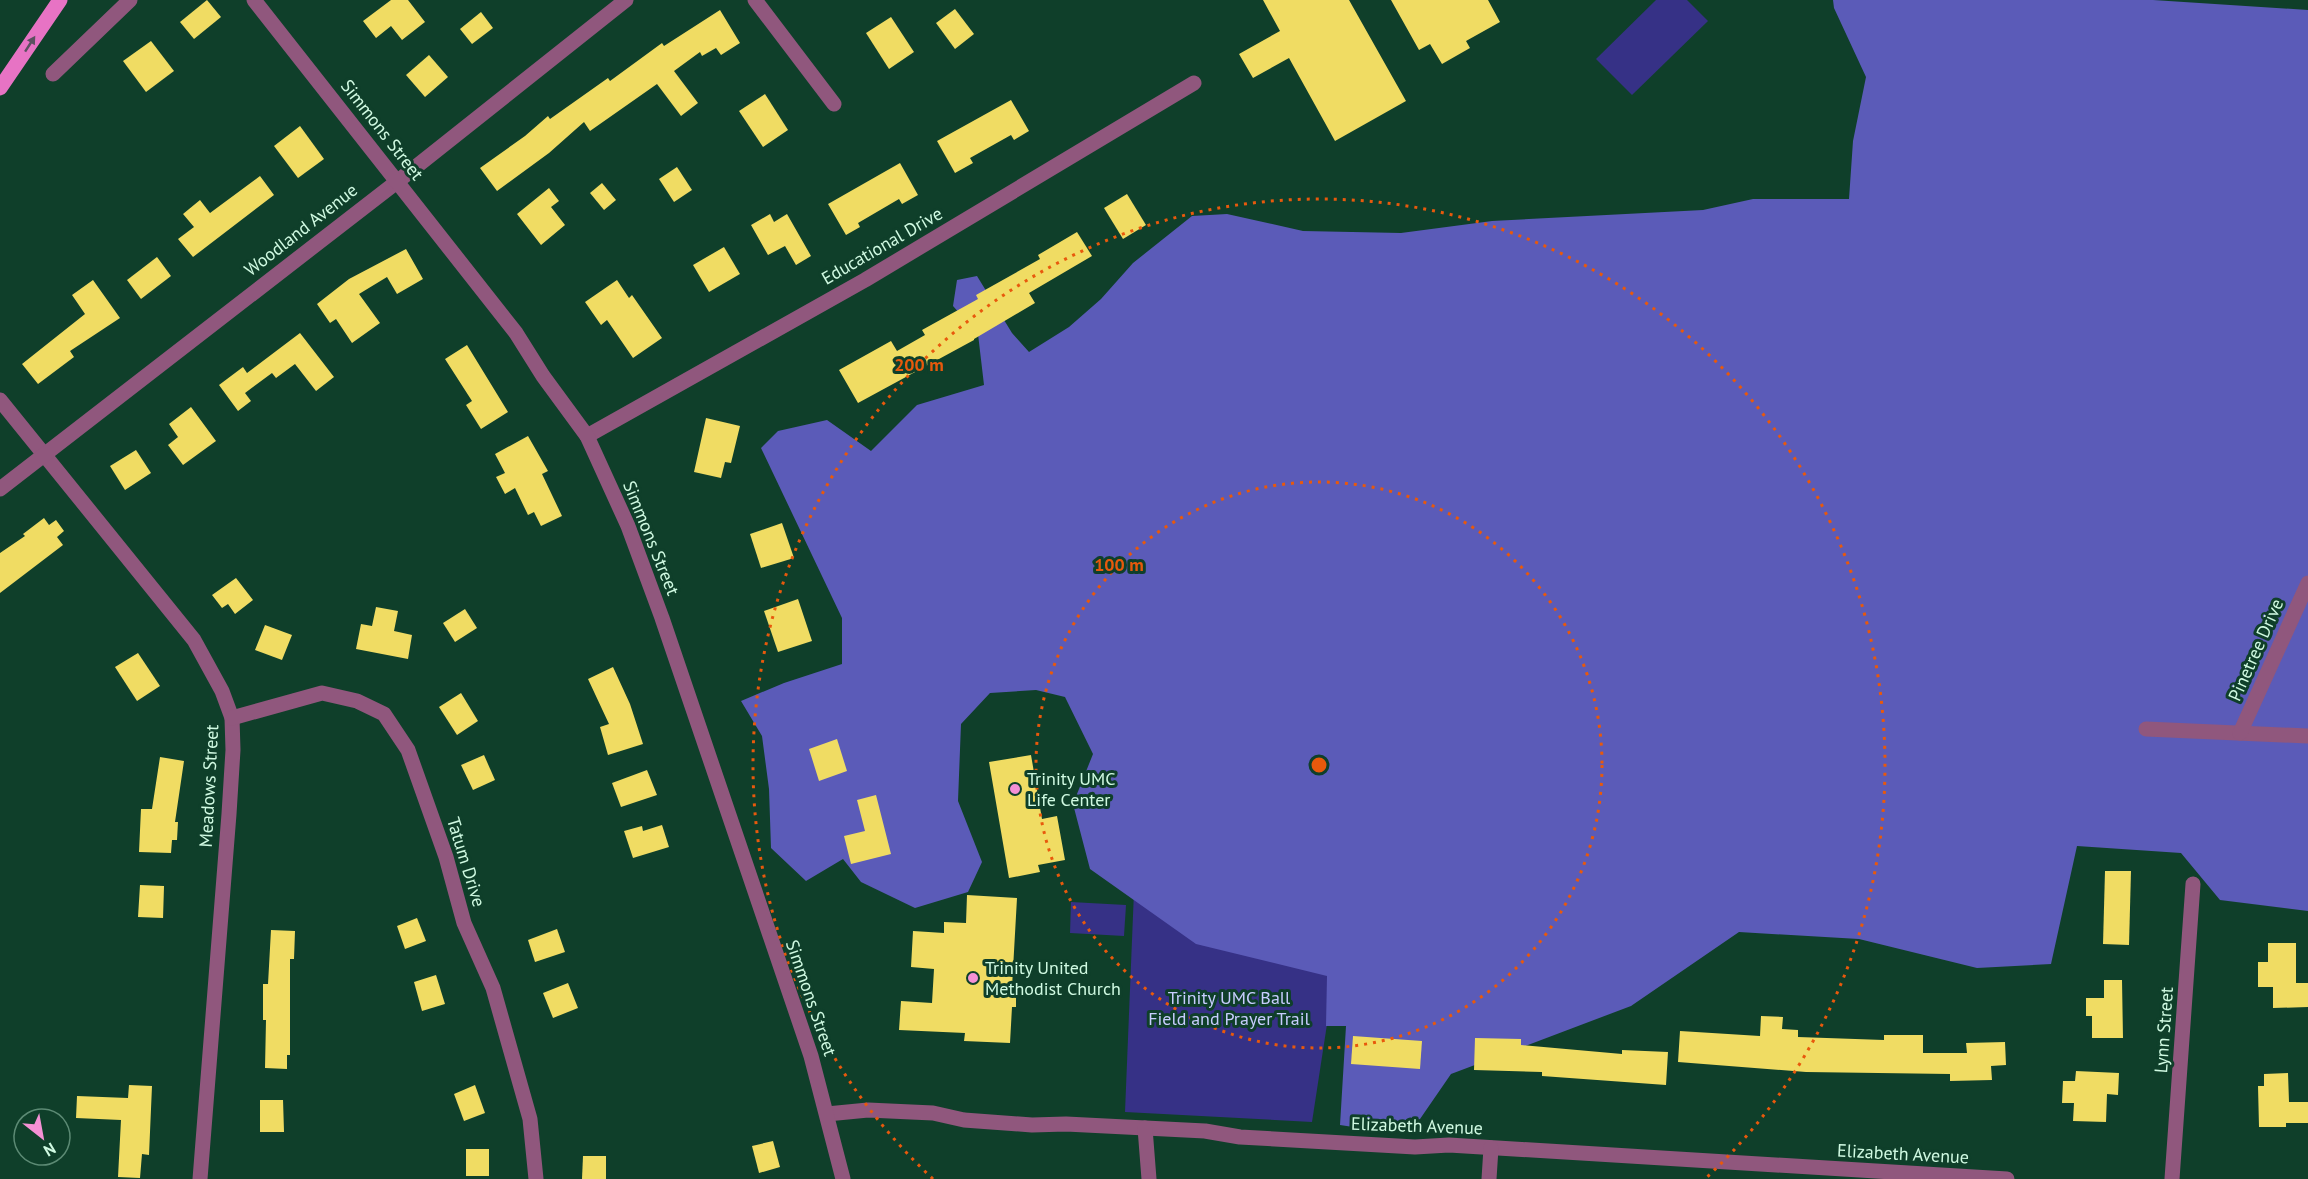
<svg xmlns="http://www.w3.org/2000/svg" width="2308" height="1179" viewBox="0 0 2308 1179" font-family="'PT Sans',sans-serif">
  <rect width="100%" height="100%" fill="#0f3f2a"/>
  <g fill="#363186">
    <polygon points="1656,0 1687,0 1708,21 1632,95 1596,59"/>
    <polygon points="1134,891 1343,920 1312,1122 1125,1112"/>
    <polygon points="1071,902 1126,905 1124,936 1070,933"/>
  </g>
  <polygon fill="#5b5bb8" points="1833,0 2153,0 2308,10 2308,911 2220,900 2181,853 2077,846 2051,964 1977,968 1859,939 1739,932 1631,1006 1451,1074 1420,1119 1373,1130 1340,1125 1346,1026 1326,1026 1327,976 1196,944 1090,869 1073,804 1093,754 1065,697 1036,690 990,693 961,724 958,801 982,862 968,892 915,908 861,882 843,859 806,881 771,848 769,789 762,736 741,701 784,683 842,664 842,618 761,448 778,431 827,420 871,451 917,405 984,385 978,334 953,306 957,280 977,276 1012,333 1029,352 1069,327 1101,299 1133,263 1192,216 1227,214 1303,231 1401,233 1492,221 1703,210 1753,199 1849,199 1853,141 1866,77 1834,8"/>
  <g fill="#f0dc63">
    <polygon points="207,0 221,17 194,39 180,22"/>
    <polygon points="391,0 408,0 425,22 402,40 391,26 376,38 363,21"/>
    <polygon points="1263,0 1349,0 1406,101 1335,141 1289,58 1253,78 1239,54 1280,31"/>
    <polygon points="1391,0 1488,0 1500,22 1466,41 1470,48 1442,64 1430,44 1419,50"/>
    <polygon points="955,9 974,34 955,49 936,23"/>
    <polygon points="720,10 740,43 721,55 716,48 702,56 700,52 674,71 698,103 681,116 657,84 590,131 584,122 549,153 497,191 480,168 525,136 548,116 550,119 608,78 610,81 662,43 664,46"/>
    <polygon points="481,12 493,28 472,44 460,29"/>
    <polygon points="891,17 914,52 889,69 866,33"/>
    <polygon points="151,41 174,71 146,92 123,61"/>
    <polygon points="429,55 448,77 425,97 406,75"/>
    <polygon points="765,94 788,130 763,147 739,111"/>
    <polygon points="1011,100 1029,131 1014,140 1011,135 970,158 973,163 955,173 937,141"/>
    <polygon points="300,126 324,159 298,178 274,146"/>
    <polygon points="900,163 918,195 902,204 899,199 858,223 860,227 846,235 828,204"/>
    <polygon points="677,167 692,190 674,202 659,179"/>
    <polygon points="260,176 274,195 193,257 178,239 194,227 183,214 200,200 210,213"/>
    <polygon points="602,183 616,200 604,210 590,193"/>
    <polygon points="549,188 559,201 551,207 565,225 541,245 517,214"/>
    <polygon points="1127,194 1146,225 1123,239 1104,208"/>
    <polygon points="770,214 774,222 787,214 811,256 796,265 785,246 768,255 751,225"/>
    <polygon points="1077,232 1092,256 1029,293 1035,303 974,339 974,340 858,403 839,370 891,341 897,351 925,335 922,330 978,299 976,295 1040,259 1038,255"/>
    <polygon points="724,247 740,274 709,292 693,265"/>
    <polygon points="406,249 423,279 397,294 387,277 359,294 380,323 352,343 336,319 330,323 317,304 349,279"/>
    <polygon points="157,257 171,276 141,299 127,280"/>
    <polygon points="93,280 120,318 70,351 74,357 38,384 22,364 85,314 72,295"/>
    <polygon points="617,280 629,298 632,295 662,338 633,358 607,320 601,325 585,302"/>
    <polygon points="300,333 334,377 316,391 295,364 276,378 272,373 245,393 251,401 238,411 219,385 243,367 247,373"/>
    <polygon points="467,345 508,412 481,429 466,405 472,401 445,359"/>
    <polygon points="191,407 216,441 183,465 168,445 178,437 169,424"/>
    <polygon points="706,418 740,426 731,463 725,462 721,478 694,472"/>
    <polygon points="528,436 548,471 542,474 562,516 541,526 534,512 528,515 515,488 505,494 496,477 505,473 495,454"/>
    <polygon points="136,450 151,473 125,490 110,466"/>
    <polygon points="44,518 49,525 56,520 64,531 57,537 63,545 0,593 0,553 25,536 23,534"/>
    <polygon points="782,523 794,558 761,568 750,534"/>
    <polygon points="236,578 253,600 235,614 228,604 222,608 212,595"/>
    <polygon points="798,599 812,641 778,652 764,611"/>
    <polygon points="376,607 398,611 394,631 412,635 408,659 356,649 361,624 372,626"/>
    <polygon points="465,609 477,628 455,642 443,623"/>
    <polygon points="265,625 292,635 282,660 255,650"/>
    <polygon points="138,653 160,686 137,701 115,667"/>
    <polygon points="613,667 630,704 643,744 608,755 600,727 609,724 588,679"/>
    <polygon points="461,693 478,721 457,735 439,707"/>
    <polygon points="837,739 847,771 819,781 809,749"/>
    <polygon points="484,755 495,780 473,790 461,765"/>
    <polygon points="1031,755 1042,819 1057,816 1065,860 1038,865 1040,872 1009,878 989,762"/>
    <polygon points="160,757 184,761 175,822 178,822 177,840 172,840 171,853 139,852 141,809 152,809"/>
    <polygon points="647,770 657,795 621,807 612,783"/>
    <polygon points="876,795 891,854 851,864 844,836 865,831 857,800"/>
    <polygon points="662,825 669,847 633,858 624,831 642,826 643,831"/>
    <polygon points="2105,871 2131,871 2129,945 2103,944"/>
    <polygon points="140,885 164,886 163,918 138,917"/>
    <polygon points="967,895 1017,898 1012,987 1017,987 1016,997 1016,1007 1012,1007 1010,1043 964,1041 965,1033 899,1030 901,1001 932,1003 934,969 911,967 913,931 944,933 944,922 966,923"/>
    <polygon points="417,918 426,941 405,949 397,926"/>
    <polygon points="557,929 565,952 535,962 528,940"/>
    <polygon points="271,930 295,931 294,959 290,959 290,1055 287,1055 287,1069 265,1068 266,1020 263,1020 263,984 268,984"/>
    <polygon points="2268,943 2296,943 2296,983 2308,983 2308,1007 2273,1008 2273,987 2258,987 2258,962 2268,962"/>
    <polygon points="436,975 445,1004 422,1011 414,982"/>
    <polygon points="2104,980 2122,980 2123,1038 2092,1038 2092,1016 2086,1016 2086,998 2104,998"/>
    <polygon points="568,983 578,1008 553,1018 543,993"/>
    <polygon points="1761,1016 1783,1017 1782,1029 1798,1030 1798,1037 1884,1040 1884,1035 1923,1035 1923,1053 1967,1053 1966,1043 2005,1042 2006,1065 1991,1066 1992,1080 1950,1081 1950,1074 1806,1072 1678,1062 1680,1031 1760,1036"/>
    <polygon points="1353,1036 1422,1041 1420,1069 1351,1064"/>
    <polygon points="1475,1038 1521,1039 1521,1045 1622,1054 1622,1050 1668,1052 1666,1085 1542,1076 1542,1072 1474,1070"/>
    <polygon points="2076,1071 2119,1073 2118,1095 2107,1094 2106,1122 2073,1121 2074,1103 2062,1103 2063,1081 2075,1081"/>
    <polygon points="2288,1073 2289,1102 2308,1102 2308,1123 2286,1123 2286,1127 2259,1127 2258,1086 2264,1086 2264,1074"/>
    <polygon points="129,1085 152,1086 149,1155 142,1154 140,1178 118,1177 121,1120 76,1118 77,1096 128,1098"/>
    <polygon points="475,1085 485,1113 464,1121 454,1094"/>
    <polygon points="260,1100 283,1100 284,1132 260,1132"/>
    <polygon points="773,1141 780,1167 759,1173 752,1146"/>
    <rect x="466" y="1149" width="23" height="27"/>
    <polygon points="583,1156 606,1156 606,1179 582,1179"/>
  </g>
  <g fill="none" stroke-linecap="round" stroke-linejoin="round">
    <g stroke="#90577d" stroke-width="15">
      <polyline points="755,0 834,104"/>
      <polyline points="53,74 130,0"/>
      <polyline points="0,400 194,640 222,691 232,718 233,750 229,814 200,1179"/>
      <polyline points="587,436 865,280 1194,83"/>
      <polyline points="0,489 398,181 626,0"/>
      <polyline points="232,718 322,693 357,701 384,714 408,750 446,857 464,923 493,988 530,1119 536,1179"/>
      <polyline points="2146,729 2308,736"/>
      <polyline points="2240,733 2308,583"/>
      <polyline points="827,1114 868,1110 933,1113 964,1120 1032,1125 1066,1124 1205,1131 1240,1137 1415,1147 1449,1145 2007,1179"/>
      <polyline points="1145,1128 1149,1179"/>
      <polyline points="1489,1179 1491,1148"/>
      <polyline points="2172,1179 2193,884"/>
    </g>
    <polyline stroke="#90577d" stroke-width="15" points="254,0 516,333 543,376 587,436 628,526 662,618 811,1056 843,1179"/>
    <polyline stroke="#e773c4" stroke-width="15" points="0,88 60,0"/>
  </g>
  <defs><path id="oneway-solid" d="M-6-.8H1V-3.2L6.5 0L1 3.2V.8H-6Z" transform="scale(1.5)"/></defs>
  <use fill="#5b5160" href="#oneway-solid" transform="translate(30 44) rotate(-57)"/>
  <g fill="none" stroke="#e8590c" stroke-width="3" stroke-dasharray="3 6">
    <circle cx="1319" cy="765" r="283"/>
    <path d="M933 1179A566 566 0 1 1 1705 1179"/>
  </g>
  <g fill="#f491d4" stroke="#0f3f2a" stroke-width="2">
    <circle cx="1015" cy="789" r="6"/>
    <circle cx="973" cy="978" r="6"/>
  </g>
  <g text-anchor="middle" stroke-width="6" stroke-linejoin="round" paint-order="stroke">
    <g font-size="18" fill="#d0fae2" stroke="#0f3f2a">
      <text transform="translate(382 130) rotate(52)" y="6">Simmons Street</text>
      <text transform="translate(301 230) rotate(-38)" y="6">Woodland Avenue</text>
      <text transform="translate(882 246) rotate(-30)" y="6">Educational Drive</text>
      <text transform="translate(651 538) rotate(68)" y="6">Simmons Street</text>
      <text transform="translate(2256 650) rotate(-66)" y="6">Pinetree Drive</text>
      <text transform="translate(209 786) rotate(-87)" y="6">Meadows Street</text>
      <text transform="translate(466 862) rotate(73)" y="6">Tatum Drive</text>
      <text transform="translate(811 998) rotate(71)" y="6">Simmons Street</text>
      <text transform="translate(2164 1030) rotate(-86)" y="6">Lynn Street</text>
      <text transform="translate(1417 1126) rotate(2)" y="6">Elizabeth Avenue</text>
      <text transform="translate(1903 1154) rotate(3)" y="6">Elizabeth Avenue</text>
    </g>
    <g font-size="18" fill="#d0fae2" stroke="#0f3f2a" text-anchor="start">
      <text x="1027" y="785">Trinity UMC<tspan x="1027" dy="21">Life Center</tspan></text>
      <text x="985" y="974">Trinity United<tspan x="985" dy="21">Methodist Church</tspan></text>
    </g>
    <g font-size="18" fill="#c8cdff" stroke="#0f3f2a">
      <text x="1229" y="1004">Trinity UMC Ball<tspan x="1229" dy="21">Field and Prayer Trail</tspan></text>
    </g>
  </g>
  <circle cx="1319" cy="765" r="9" fill="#e8590c" stroke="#0f3f2a" stroke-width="3"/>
  <g font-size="18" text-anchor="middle" font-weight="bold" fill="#e8590c" stroke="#0f3f2a" stroke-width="6" stroke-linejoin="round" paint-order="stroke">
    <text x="919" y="371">200 m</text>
    <text x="1119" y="571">100 m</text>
  </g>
  <g transform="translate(42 1137) rotate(149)"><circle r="28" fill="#0f3f2a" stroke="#5c8a74" stroke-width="1.5"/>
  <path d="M0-4.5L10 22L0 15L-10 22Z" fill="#f491d4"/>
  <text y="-9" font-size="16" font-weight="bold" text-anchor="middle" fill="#d0fae2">N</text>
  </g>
</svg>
